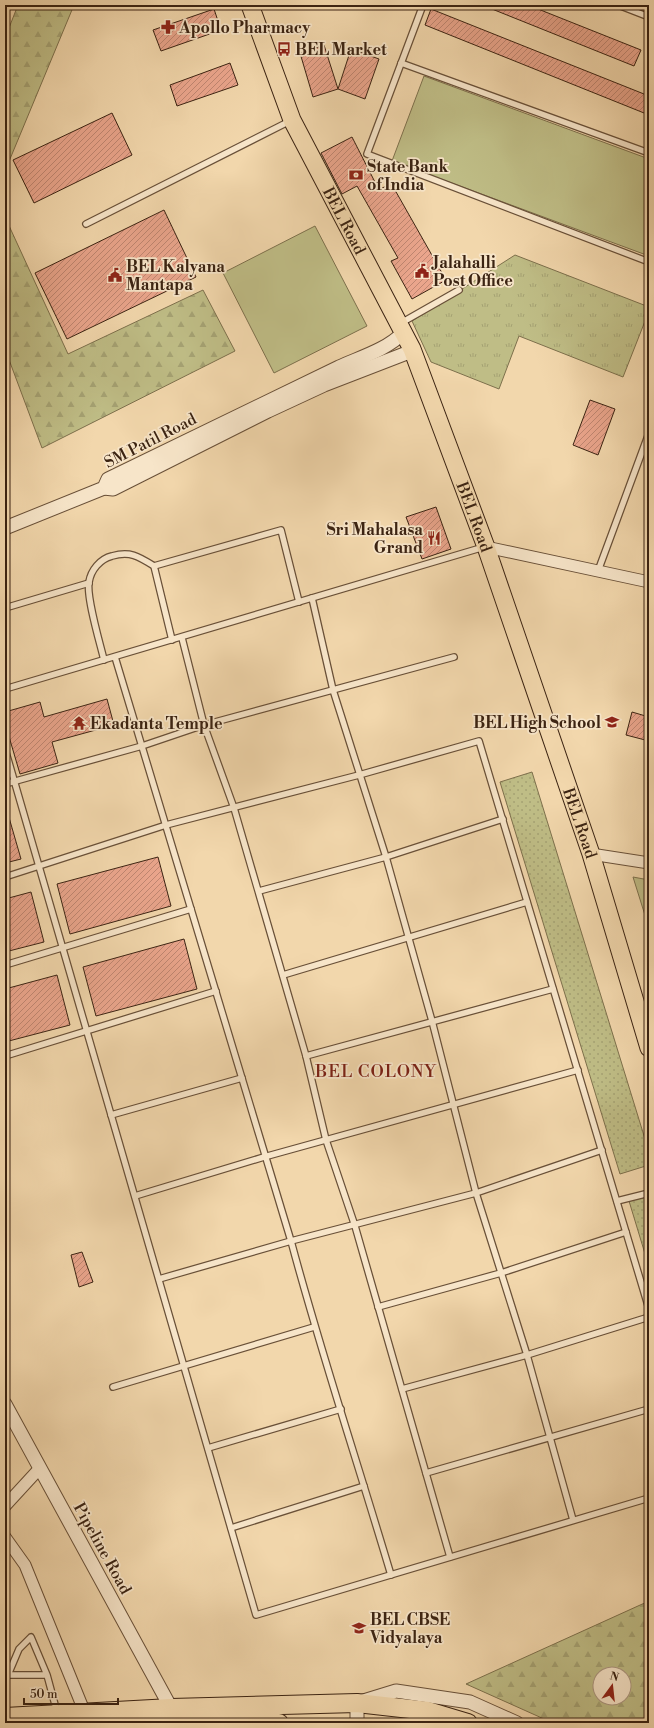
<svg xmlns="http://www.w3.org/2000/svg" width="654" height="1728" viewBox="0 0 654 1728" font-family="'Libre Bodoni',serif">
  <defs>
    <pattern id="grass-tufts" width="24" height="20" patternUnits="userSpaceOnUse"><rect width="24" height="20" fill="#bfbd86"/><path d="M3 7l-1-3M5 7V3M7 7l1-3M15 17l-1-3M17 17v-4M19 17l1-3" fill="none" stroke="#a5a273"/></pattern>
    <pattern id="forest-firs" width="22" height="20" patternUnits="userSpaceOnUse"><rect width="22" height="20" fill="#bfbd86"/><path d="M5 1l3.5 6h-7zM16 11l3.5 6h-7z" fill="#a5a273"/></pattern>
    <pattern id="garden-dots" width="8" height="8" patternUnits="userSpaceOnUse"><rect width="8" height="8" fill="#bfbd86"/><path d="M2 2h.1M6 6h.1" fill="none" stroke="#a5a273" stroke-width="1.8" stroke-linecap="round"/></pattern>
    <pattern id="building-hatch" width="6" height="6" patternUnits="userSpaceOnUse"><rect width="6" height="6" fill="#eaa58c"/><path d="M-1 1l2-2M0 6l6-6M5 7l2-2" fill="none" stroke="#bf8671"/></pattern>
  </defs>
  <rect width="100%" height="100%" fill="#f2d7ac"/>
  <filter id="stains"><feTurbulence type="fractalNoise" baseFrequency=".005" numOctaves="4"/><feColorMatrix values="0 0 0 0 .2 0 0 0 0 .09 0 0 0 0 .02 0 0 0 .5 -.17"/></filter>
  <radialGradient id="worn" r=".72"><stop offset=".6" stop-color="#630" stop-opacity="0"/><stop offset="1" stop-color="#630" stop-opacity=".3"/></radialGradient>
  <polygon fill="url(#grass-tufts)" stroke="#7d704c" points="515,255 649,307 649,311 623,377 519,336 499,389 431,362 412,321"/>
  <g fill="url(#forest-firs)" stroke="#7d704c" fill-rule="evenodd">
    <polygon points="18,5 74,5 5,171 5,38"/>
    <polygon points="5,217 68,354 203,290 235,351 42,448 5,349"/>
    <path d="M649,1601v122h-96l-87,-39zM600,1674h24v24h-24z"/>
  </g>
  <g fill="#bfbd86" stroke="#7d704c">
    <polygon points="424,76 649,159 649,256 392,161"/>
    <polygon points="315,226 367,326 274,373 223,273"/>
    <polygon points="633,877 649,880 649,928"/>
  </g>
  <g fill="url(#garden-dots)" stroke="#7d704c">
    <polygon points="532,772 649,1152 649,1165 620,1174 500,782"/>
    <polygon points="649,1196 649,1267 629,1201"/>
  </g>
  <g fill="url(#building-hatch)" stroke="#3b2312">
    <polygon points="482,5 528,5 641,50 634,66"/>
    <polygon points="214,9 221,30 161,51 153,30"/>
    <polygon points="431,9 649,96 649,115 425,25"/>
    <polygon points="324,45 338,89 313,97 300,53"/>
    <polygon points="351,49 379,59 365,99 338,89"/>
    <polygon points="230,63 238,85 177,106 170,85"/>
    <polygon points="112,113 132,155 34,203 13,160"/>
    <polygon points="352,137 379,190 391,183 446,280 412,299 391,261 398,258 357,186 342,194 321,153"/>
    <polygon points="164,210 196,277 67,339 35,273"/>
    <polygon points="590,400 615,409 598,455 573,445"/>
    <polygon points="436,507 451,549 422,559 406,517"/>
    <polygon points="107,699 114,725 52,742 58,763 20,774 5,723 5,712 40,702 44,717"/>
    <polygon points="632,712 649,717 649,741 626,735"/>
    <polygon points="5,814 8,814 21,859 5,863"/>
    <polygon points="158,857 171,906 70,934 57,884"/>
    <polygon points="31,892 44,942 5,952 5,899"/>
    <polygon points="184,939 197,989 96,1016 83,967"/>
    <polygon points="57,975 70,1025 5,1042 5,989"/>
    <polygon points="82,1252 93,1282 79,1287 71,1255"/>
  </g>
  <g fill="none" stroke-linecap="round" stroke-linejoin="round">
    <defs>
      <g id="service">
        <polyline points="423,5 367,154 649,262"/>
        <polyline points="618,5 649,17"/>
        <polyline points="401,63 649,153"/>
        <polyline points="86,224 290,121"/>
        <polyline points="401,323 459,290"/>
        <polyline points="154,566 281,530 299,602"/>
        <polyline points="598,571 649,433"/>
        <polyline points="312,598 333,690 386,857 432,1021 476,1193 527,1355 573,1520"/>
        <polyline points="5,608 89,583"/>
        <polyline points="182,638 204,725 234,808 306,1056 326,1140 355,1226 450,1557"/>
        <path d="M115,657l176,584c30,112 67,223 100,334"/>
        <path d="M104,660c-4,-17 -18,-63 -15,-78 2,-12 11,-23 23,-26 18,-5 26,0 42,10l18,74"/>
        <polyline points="5,689 484,547"/>
        <polyline points="5,749 256,1615 649,1498"/>
        <polyline points="5,784 142,746 204,725 454,657"/>
        <polyline points="5,877 166,825 359,775 479,741 649,1309"/>
        <polyline points="259,891 386,857 503,819"/>
        <polyline points="5,965 191,909"/>
        <polyline points="283,975 527,902"/>
        <polyline points="5,1056 216,991"/>
        <polyline points="306,1056 553,989"/>
        <polyline points="111,1115 242,1078"/>
        <polyline points="135,1196 264,1157 578,1070"/>
        <polyline points="617,1201 649,1193"/>
        <polyline points="159,1279 291,1241 476,1193 602,1150"/>
        <polyline points="378,1307 501,1273 626,1232"/>
        <polyline points="113,1387 314,1327"/>
        <polyline points="402,1389 527,1355 649,1317"/>
        <polyline points="208,1448 341,1409"/>
        <polyline points="426,1473 649,1409"/>
        <polyline points="231,1528 364,1486"/>
        <polyline points="47,1675 31,1637 19,1649 8,1675 47,1675 57,1712"/>
      </g>
      <g id="minor">
        <polyline points="486,547 649,582"/>
        <polyline points="591,854 649,863"/>
        <polyline points="5,1506 39,1469"/>
        <polyline points="5,1537 25,1565 85,1713"/>
      </g>
      <g id="tertiary">
        <polyline points="104,488 113,489 268,411 324,385 412,351"/>
        <path d="M5,528l99,-40 4,-9 231,-112c22,-10 47,-17 64,-34"/>
        <polyline points="5,1404 171,1708"/>
        <polyline points="357,1723 357,1703 396,1691 470,1702 517,1723"/>
      </g>
      <g id="primary">
        <path id="s1" d="M250,5l42,115 120,229 74,198 105,307 58,194"/>
      </g>
      <g id="trunk">
        <polyline points="5,1717 171,1708 357,1703 428,1711 468,1723"/>
        <polyline points="134,1723 279,1723"/>
      </g>
    </defs>
    <use href="#service" stroke="#695038" stroke-width="8"/>
    <use href="#minor" stroke="#695038" stroke-width="13"/>
    <use href="#tertiary" stroke="#695038" stroke-width="15"/>
    <use href="#primary" stroke="#3b2312" stroke-width="19"/>
    <use href="#trunk" stroke="#3b2312" stroke-width="20"/>
    <use href="#service" stroke="#f7e5c9" stroke-width="5.5"/>
    <use href="#minor" stroke="#f7e5c9" stroke-width="11"/>
    <use href="#tertiary" stroke="#f7e5c9" stroke-width="13"/>
    <use href="#primary" stroke="#f2d7ac" stroke-width="17"/>
    <use href="#trunk" stroke="#f2d7ac" stroke-width="18"/>
  </g>
  <defs>
    <symbol id="pharmacy-bare" viewBox="-9 -9 18 18"><path d="M-2-6h4v4h4v4h-4v4h-4v-4h-4v-4h4Z" fill="#8f2418" stroke="#f7e5c9" stroke-width="2.5" paint-order="stroke"/></symbol>
    <symbol id="bus-bare" viewBox="-9 -9 18 18"><path d="M-5-6H5V4H4V6H2V4H-2V6H-4V4H-5ZM-3.5-4V0h7V-4ZM-3.5 1.2v1.5H-2V1.2ZM2 1.2v1.5H3.5V1.2Z" fill="#8f2418" stroke="#f7e5c9" stroke-width="2.5" paint-order="stroke"/></symbol>
    <symbol id="bank-bare" viewBox="-9 -9 18 18"><path d="M-6-4H6V4H-6ZM0-2.3a2.3 2.3 0 1 0 0 4.6a2.3 2.3 0 1 0 0-4.6Z" fill="#8f2418" stroke="#f7e5c9" stroke-width="2.5" paint-order="stroke"/></symbol>
    <symbol id="civic-bare" viewBox="-9 -9 18 18"><path d="M-.6-6.5H3V-4.5H.6V-3L4-1V1h2V6H-6V1h2V-1L-.6-3ZM-1.2 2.5V6h2.4V2.5Z" fill="#8f2418" stroke="#f7e5c9" stroke-width="2.5" paint-order="stroke"/></symbol>
    <symbol id="restaurant-bare" viewBox="-9 -9 18 18"><path d="M-5-6h1v4h1v-4h1v4h1v-4h1v5L-1.5 .5V6h-2V.5L-5-1ZM5-6V6H3V1.5H1.5Q1.5-4 5-6Z" fill="#8f2418" stroke="#f7e5c9" stroke-width="2.5" paint-order="stroke"/></symbol>
    <symbol id="school-bare" viewBox="-9 -9 18 18"><path d="M0-5L7-2L0 1L-7-2ZM-4 1L0 2.5L4 1V4Q0 6-4 4Z" fill="#8f2418" stroke="#f7e5c9" stroke-width="2.5" paint-order="stroke"/></symbol>
    <symbol id="temple-bare" viewBox="-9 -9 18 18"><path d="M0-6L5-2H3V0L6.5 2.5H4V6H1.5V3h-3V6H-4V2.5H-6.5L-3 0V-2H-5Z" fill="#8f2418" stroke="#f7e5c9" stroke-width="2.5" paint-order="stroke"/></symbol>
  </defs>
  <g fill-rule="evenodd">
    <use href="#pharmacy-bare" x="158" y="17" width="20" height="20"/>
    <use href="#bus-bare" x="274" y="39" width="20" height="20"/>
    <use href="#bank-bare" x="346" y="165" width="20" height="20"/>
    <use href="#civic-bare" x="412" y="261" width="20" height="20"/>
    <use href="#civic-bare" x="105" y="265" width="20" height="20"/>
    <use href="#restaurant-bare" x="424" y="528" width="20" height="20"/>
    <use href="#school-bare" x="602" y="712" width="20" height="20"/>
    <use href="#temple-bare" x="69" y="713" width="20" height="20"/>
    <use href="#school-bare" x="349" y="1618" width="20" height="20"/>
  </g>
  <g text-anchor="middle" stroke-width="3.5" stroke-linejoin="round" paint-order="stroke">
    <g font-size="16" font-weight="bold" fill="#3b2312" stroke="#f7e5c9" text-anchor="start">
      <text x="179" y="33">Apollo Pharmacy</text>
      <text x="295" y="55">BEL Market</text>
      <text x="367" y="172">State Bank<tspan x="367" dy="18">of India</tspan></text>
      <text x="433" y="268">Jalahalli<tspan x="433" dy="18">Post Office</tspan></text>
      <text x="126" y="272">BEL Kalyana<tspan x="126" dy="18">Mantapa</tspan></text>
      <text x="423" y="535" text-anchor="end">Sri Mahalasa<tspan x="423" dy="18">Grand</tspan></text>
      <text x="601" y="728" text-anchor="end">BEL High School</text>
      <text x="90" y="729">Ekadanta Temple</text>
      <text x="370" y="1625">BEL CBSE<tspan x="370" dy="18">Vidyalaya</tspan></text>
    </g>
    <g font-size="16" fill="#3b2312" stroke="#f7e5c9">
      <text dy="6" stroke="none"><textPath href="#s1" startOffset="236">BEL Road</textPath></text>
      <text transform="translate(150 440) rotate(-27)" y="6">SM Patil Road</text>
      <text dy="6" stroke="none"><textPath href="#s1" startOffset="560">BEL Road</textPath></text>
      <text dy="6" stroke="none"><textPath href="#s1" startOffset="884">BEL Road</textPath></text>
      <text transform="translate(103 1548) rotate(61)" y="6">Pipeline Road</text>
    </g>
    <g font-size="17" letter-spacing="1" fill="#7a1f14" stroke="#f7e5c9">
      <text x="376" y="1077">BEL COLONY</text>
    </g>
  </g>
  <rect width="654" height="1728" fill="none" stroke="#f2d7ac" stroke-width="20"/>
  <rect x="6" y="6" width="642" height="1716" fill="none" stroke="#3b2312" stroke-width="2"/>
  <rect x="10" y="10" width="634" height="1708" fill="none" stroke="#3b2312"/>
  <g transform="translate(612 1686) rotate(15)"><circle r="19" fill="#f7e5c9" stroke="#ac9780"/>
  <path d="M0-3L7 15L0 10L-7 15Z" fill="#8f2418"/>
  <text y="-6" font-size="11" font-weight="bold" text-anchor="middle" fill="#3b2312">N</text>
  </g>
  <path d="M24 1698v6h94v-6" fill="none" stroke="#3b2312" stroke-width="2"/>
  <text x="30" y="1698" font-size="12" fill="#3b2312" stroke="#f7e5c9" stroke-width="3" paint-order="stroke">50 m</text>
  <rect width="100%" height="100%" filter="url(#stains)"/>
  <rect width="100%" height="100%" fill="url(#worn)"/>
</svg>
